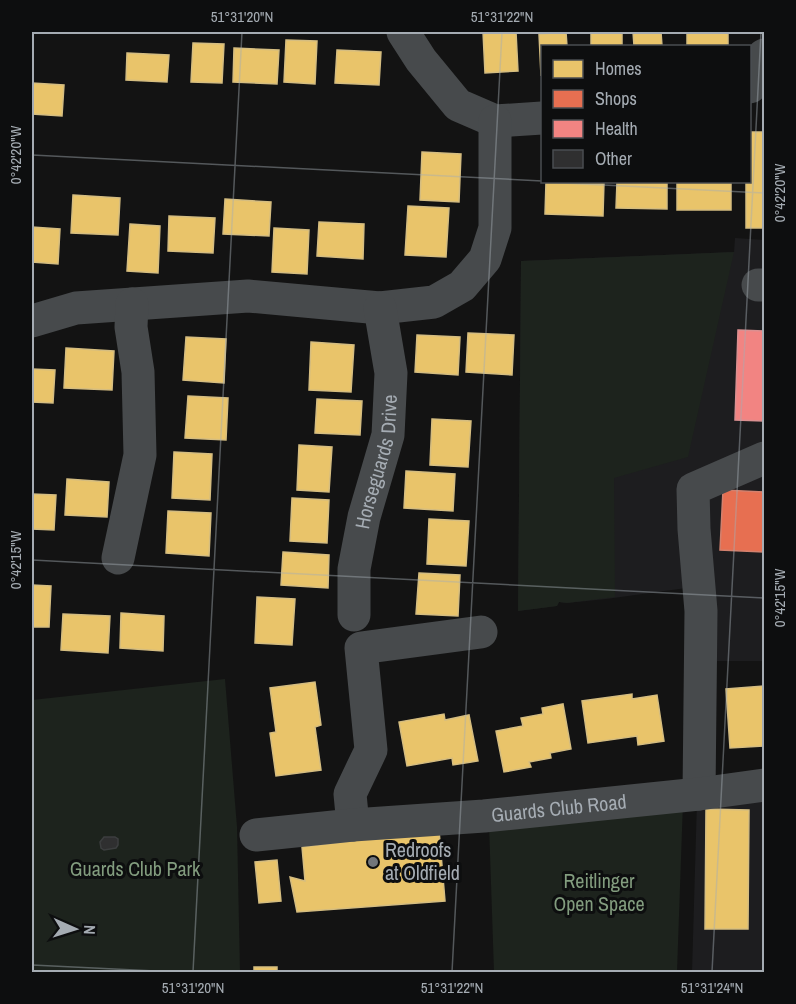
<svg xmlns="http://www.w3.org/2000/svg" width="796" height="1004" viewBox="0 0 796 1004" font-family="'Archivo Narrow',sans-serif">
  <rect width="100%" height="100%" fill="#131313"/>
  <g fill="#1d1d1f">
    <polygon points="735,238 764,240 764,661 717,661 717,653 701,586 606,599 567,603 559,602 557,606 518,611 521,261 734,252"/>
    <polygon points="764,794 764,972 692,972 697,800"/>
  </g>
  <g fill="#1d231d">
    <polygon points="734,252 688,457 614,478 615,597 567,603 559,602 557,606 518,611 521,261"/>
    <polygon points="225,679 237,827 240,972 32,972 32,700"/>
    <polygon points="683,802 677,972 494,972 489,824"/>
  </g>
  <g fill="#e9c46a" stroke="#d5bd80" stroke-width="1.5">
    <polygon points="483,32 516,32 518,71 485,73"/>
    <polygon points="566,32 567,46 542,46 541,76 539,34"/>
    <rect x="591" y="32" width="31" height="14"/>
    <polygon points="633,32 661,32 662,46 634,46"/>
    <rect x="687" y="32" width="41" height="14"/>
    <polygon points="286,40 317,41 315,84 284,82"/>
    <polygon points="193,43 224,44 222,83 191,82"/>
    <polygon points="234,48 279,50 277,84 233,82"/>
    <polygon points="337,50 381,52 379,85 335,83"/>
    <polygon points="127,53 169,55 167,82 126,80"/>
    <polygon points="32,83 64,85 62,116 32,114"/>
    <polygon points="750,132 764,132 764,228 746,228 746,182 750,182"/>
    <polygon points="422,152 461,154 459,202 420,200"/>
    <polygon points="546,182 604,182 603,216 545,214"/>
    <polygon points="617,182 667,182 667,209 616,208"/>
    <rect x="677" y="182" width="54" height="28"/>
    <polygon points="73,195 120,198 118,235 71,233"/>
    <polygon points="225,199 271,202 269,236 223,234"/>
    <polygon points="408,206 449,208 446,257 405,255"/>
    <polygon points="169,216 215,218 213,253 168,251"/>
    <polygon points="319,222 364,224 363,259 317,256"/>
    <polygon points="130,224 160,226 158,273 127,271"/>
    <polygon points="32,227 60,229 58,264 32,262"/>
    <polygon points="274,228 309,230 307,274 272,272"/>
    <polygon points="468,333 514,335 512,375 466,372"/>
    <polygon points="417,335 460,337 458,375 415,372"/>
    <polygon points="186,337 226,339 224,383 183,380"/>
    <polygon points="311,342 354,345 351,392 309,390"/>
    <polygon points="66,348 114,351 112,390 64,388"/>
    <polygon points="32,369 55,370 53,403 32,402"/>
    <polygon points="188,396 228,398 226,440 185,438"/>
    <polygon points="317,399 362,401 360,435 315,433"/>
    <polygon points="432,419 471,421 468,467 430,465"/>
    <polygon points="299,445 332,447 329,492 297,490"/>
    <polygon points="174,452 212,454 210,500 172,498"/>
    <polygon points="406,471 455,474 453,511 404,508"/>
    <polygon points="67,479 109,482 107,517 65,515"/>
    <polygon points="32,494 56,495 54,530 32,529"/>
    <polygon points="292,498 329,500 327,543 290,541"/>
    <polygon points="168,511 211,513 209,556 166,553"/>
    <polygon points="429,519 469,521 466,566 427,564"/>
    <polygon points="283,552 329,555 328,588 281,585"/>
    <polygon points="419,573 460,575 458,616 416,614"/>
    <polygon points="32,585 51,586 49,627 32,627"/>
    <polygon points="257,597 295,599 292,645 255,643"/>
    <polygon points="121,613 164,616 163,651 120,648"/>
    <polygon points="63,614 110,616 108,653 61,650"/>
    <polygon points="315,682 321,725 315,727 321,770 276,776 270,733 276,732 270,688"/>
    <polygon points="764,686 764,746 730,748 726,689"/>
    <polygon points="632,694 632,699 657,695 664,741 638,745 637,736 588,743 582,701"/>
    <polygon points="563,704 571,749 550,753 551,758 529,762 531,767 504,772 496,731 523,726 521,718 543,714 542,708"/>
    <polygon points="444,714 445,720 469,715 478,761 453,765 452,758 407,766 399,722"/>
    <polygon points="706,809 749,810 748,929 705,929"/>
    <polygon points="439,830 445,901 297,912 290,877 305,881 302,847"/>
    <polygon points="277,860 281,901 259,903 255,862"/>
    <rect x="254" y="967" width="23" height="5"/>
  </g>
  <polygon fill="#e76f51" stroke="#d3816e" stroke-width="1.5" points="723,490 764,492 764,552 720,550"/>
  <polygon fill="#f28482" stroke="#db9091" stroke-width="1.5" points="738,330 764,331 764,421 735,420"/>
  <polygon fill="#2f2f30" stroke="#3c3e3f" stroke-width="1.5" points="104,837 115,837 118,839 118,845 116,848 104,850 101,848 100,842"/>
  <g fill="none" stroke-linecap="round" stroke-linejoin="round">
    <g stroke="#474a4c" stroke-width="33">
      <polyline points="403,32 421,60 458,105 495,121 542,118"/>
      <polyline points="750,87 764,55"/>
      <polyline points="758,285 764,285"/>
      <polyline points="32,321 76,308 248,296 380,308 434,302 462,286 485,259 495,228 495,121"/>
      <polyline points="118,558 140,455 138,372 131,327 132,304"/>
      <path id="s1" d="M354,615v-46l10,-52 24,-82 3,-62 -11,-65"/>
      <polyline points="699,794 701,611 694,529 693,489 764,458"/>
      <polyline points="353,825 350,794 371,750 361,648 481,632"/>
      <path id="s2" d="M256,835l97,-10 131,-9 215,-22 65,-9"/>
    </g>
  </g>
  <path fill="none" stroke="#a5acb3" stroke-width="1.5" stroke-opacity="0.45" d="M32,155l510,26M543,182l221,11M32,560l732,38M32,965l144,7M193,972l49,-940M452,972l50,-940M712,972l49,-940"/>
  <circle fill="#72767b" stroke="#0d0e0f" stroke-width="2" cx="373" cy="862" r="6"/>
  <g text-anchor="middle" stroke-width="6" stroke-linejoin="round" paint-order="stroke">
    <g font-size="20" fill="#a5acb3" stroke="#0d0e0f">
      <text dy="7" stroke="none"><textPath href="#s1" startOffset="156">Horseguards Drive</textPath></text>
      <text dy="7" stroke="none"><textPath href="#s2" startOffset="304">Guards Club Road</textPath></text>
    </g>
    <g font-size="20" fill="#a5acb3" stroke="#0d0e0f" text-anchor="start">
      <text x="385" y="857">Redroofs<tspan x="385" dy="23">at Oldfield</tspan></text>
    </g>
    <g font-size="20" fill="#829c7e" stroke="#0d0e0f">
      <text x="135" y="876">Guards Club Park</text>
      <text x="599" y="888">Reitlinger<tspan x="599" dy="23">Open Space</tspan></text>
    </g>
  </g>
  <rect width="796" height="1004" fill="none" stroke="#0d0e0f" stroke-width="66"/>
  <rect x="541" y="45" width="210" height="138" fill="#0d0e0f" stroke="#4a4d51" stroke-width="1.5"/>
  <rect x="553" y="60" width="30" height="18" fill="#e9c46a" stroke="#4a4d51" stroke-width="1.5"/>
  <text x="595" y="75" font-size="18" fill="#a5acb3">Homes</text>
  <rect x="553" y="90" width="30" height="18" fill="#e76f51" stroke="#4a4d51" stroke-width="1.5"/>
  <text x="595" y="105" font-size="18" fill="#a5acb3">Shops</text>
  <rect x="553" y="120" width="30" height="18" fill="#f28482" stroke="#4a4d51" stroke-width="1.5"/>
  <text x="595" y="135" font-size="18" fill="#a5acb3">Health</text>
  <rect x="553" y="150" width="30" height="18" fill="#2f2f30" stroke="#4a4d51" stroke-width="1.5"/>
  <text x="595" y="165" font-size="18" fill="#a5acb3">Other</text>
  <g transform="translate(75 929) rotate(93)" stroke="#0d0e0f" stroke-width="4.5" paint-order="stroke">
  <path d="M0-4.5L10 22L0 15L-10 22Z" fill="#a5acb3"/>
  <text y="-9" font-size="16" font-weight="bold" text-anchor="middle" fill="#a5acb3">N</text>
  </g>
  <rect x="33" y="33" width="730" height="938" fill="none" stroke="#a5acb3" stroke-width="2"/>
  <g font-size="15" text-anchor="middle" fill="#a5acb3">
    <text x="242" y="22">51°31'20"N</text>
    <text x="502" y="22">51°31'22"N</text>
    <text transform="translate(16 155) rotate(-90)" y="5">0°42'20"W</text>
    <text transform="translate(780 193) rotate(-90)" y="5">0°42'20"W</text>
    <text transform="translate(16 560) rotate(-90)" y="5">0°42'15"W</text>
    <text transform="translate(780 598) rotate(-90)" y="5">0°42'15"W</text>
    <text x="193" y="993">51°31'20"N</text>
    <text x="452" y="993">51°31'22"N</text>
    <text x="712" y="993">51°31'24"N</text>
  </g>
</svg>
